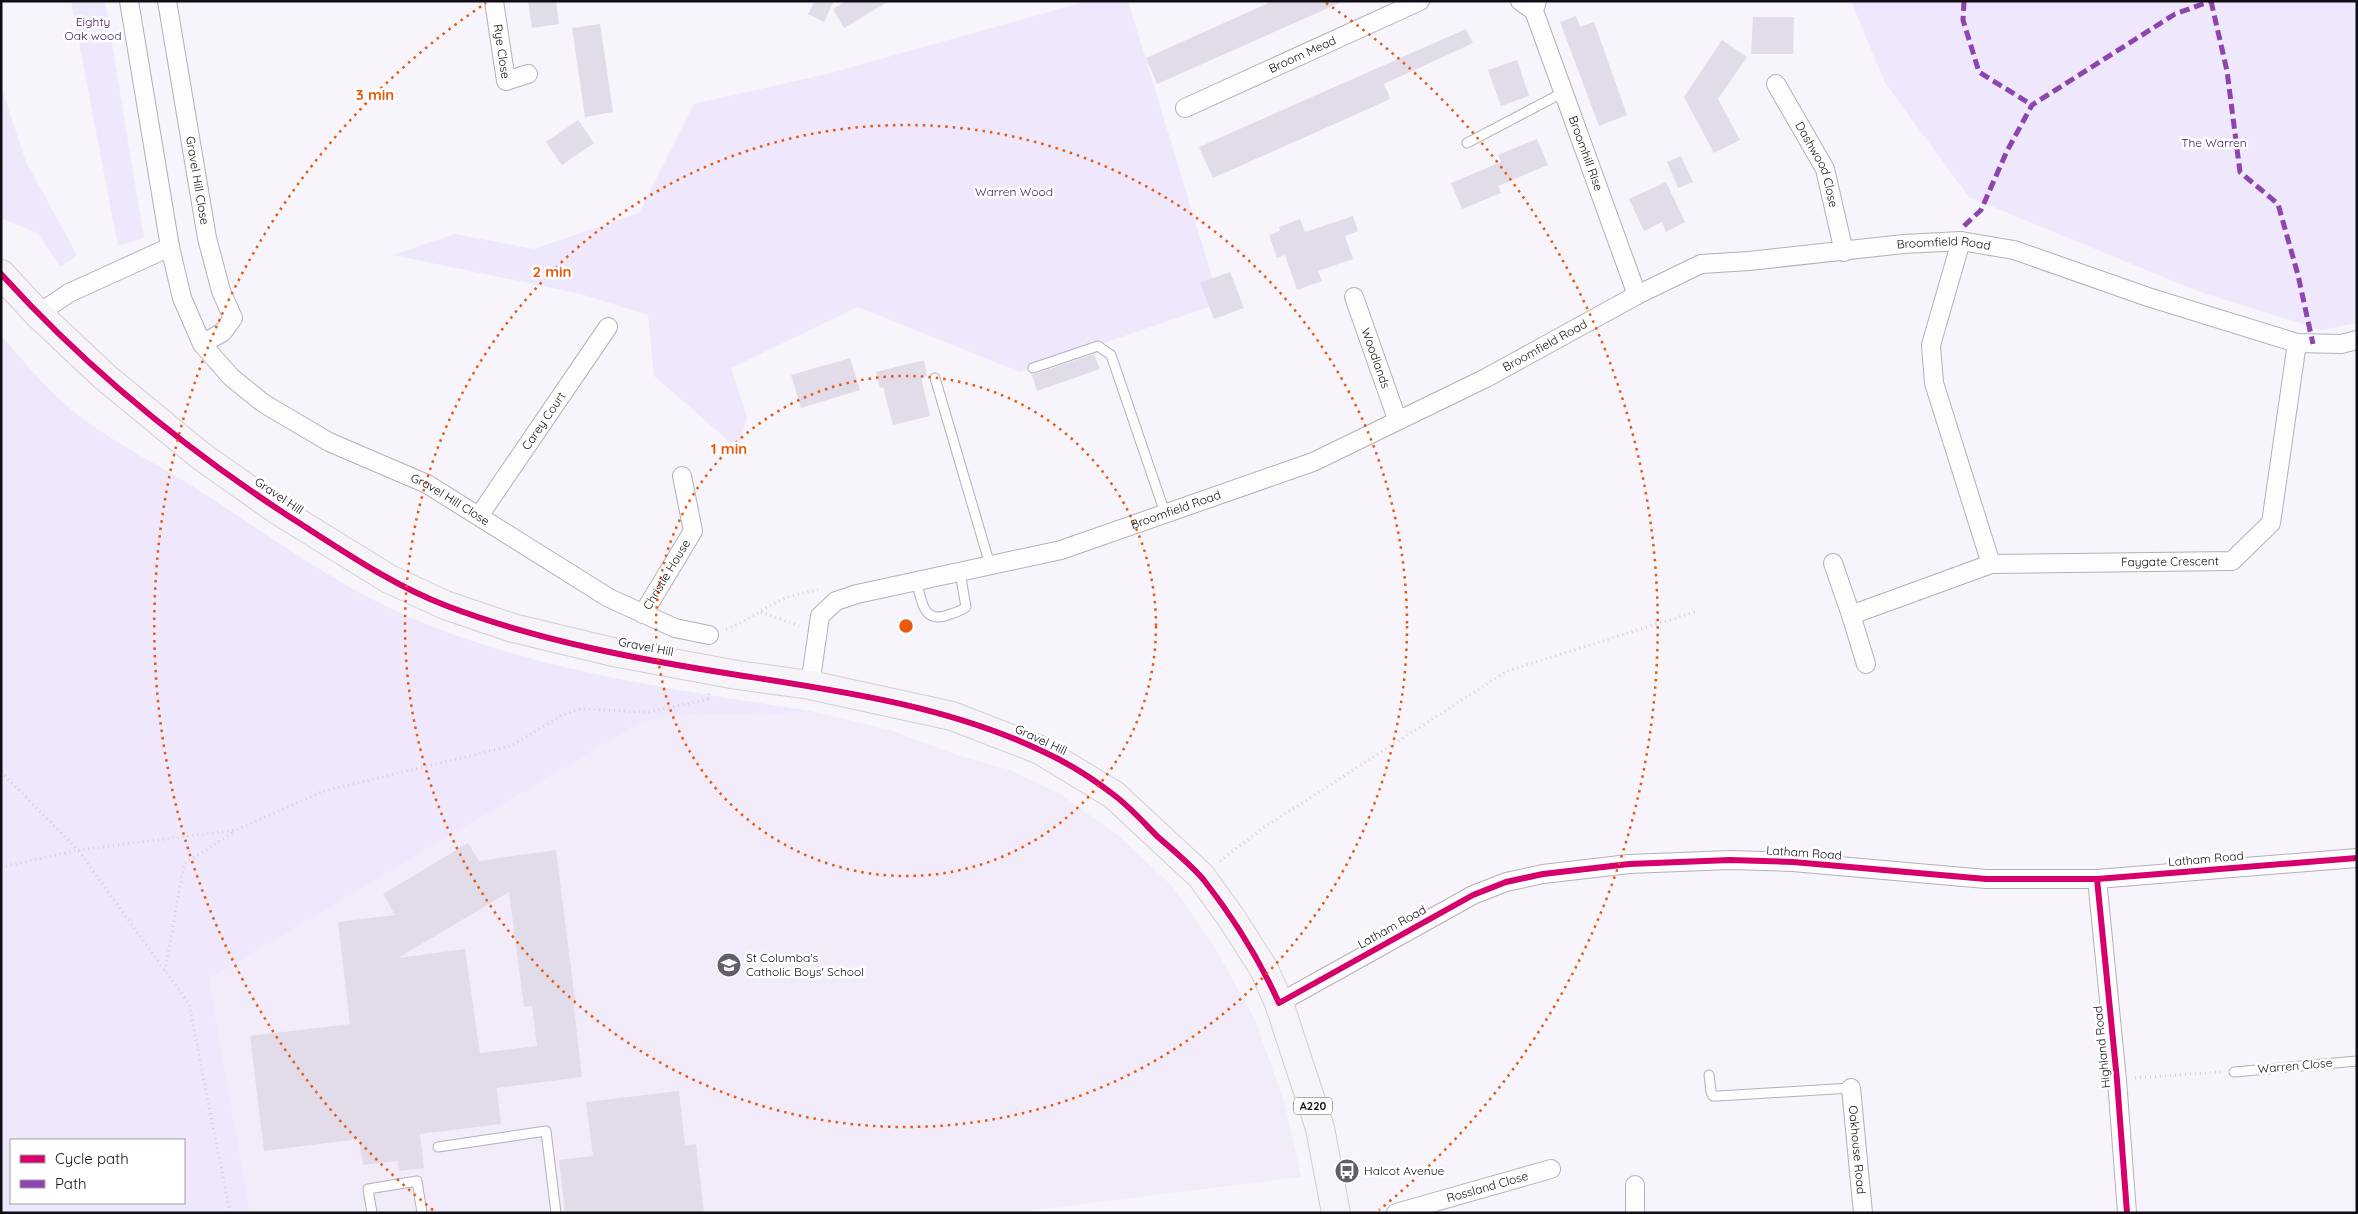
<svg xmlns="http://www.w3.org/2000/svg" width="2358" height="1214" viewBox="0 0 2358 1214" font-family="Quicksand,sans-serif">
  <rect width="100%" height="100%" fill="#f7f4fb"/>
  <polygon fill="#f1ebfa" points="815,712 890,730 957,755 1010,770 1060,794 1119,836 1173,887 1217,951 1256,1022 1285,1105 1301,1177 1009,1213 250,1213 209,979 641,722 665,716"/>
  <g fill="#efe7fb" fill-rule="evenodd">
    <polygon points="71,1 105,1 144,238 118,246"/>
    <polygon points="1088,1 1128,1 1220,303 1020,372 858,307 731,368 747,417 738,449 654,376 648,315 581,294 393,255 455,234 534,249 639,213 694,104 831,73"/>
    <polygon points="1851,1 2357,1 2357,323 2322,330 2200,292 1969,197 1885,83"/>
    <polygon points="1,86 26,162 77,255 61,267 37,233 1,218"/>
    <path d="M1,335c20,23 40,48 63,68 38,35 95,61 139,90 67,43 140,97 213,127 127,53 265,70 399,92l-150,4 -24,6 -432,257 41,234h-249zM184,1140v63h-173v-63z"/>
  </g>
  <g fill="#e2dcea" fill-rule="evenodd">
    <polygon points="528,1 556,1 559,24 532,28"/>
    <polygon points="815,1 834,1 824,22 808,14"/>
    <polygon points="846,1 889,1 844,28 833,9"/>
    <polygon points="1273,1 1344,1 1157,84 1146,58"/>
    <polygon points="1576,16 1580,27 1594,22 1627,115 1599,126 1560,22"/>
    <polygon points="1753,17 1794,17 1793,54 1751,54"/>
    <polygon points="600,24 613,112 585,117 572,28"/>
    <polygon points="1466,29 1473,43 1384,84 1390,98 1386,101 1213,178 1199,147"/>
    <polygon points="1722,40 1747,57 1718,99 1740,140 1714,153 1684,97"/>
    <polygon points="1517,60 1529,96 1501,106 1488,70"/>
    <polygon points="578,120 594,143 562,165 546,142"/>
    <polygon points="1537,139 1548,165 1498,186 1501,193 1462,209 1451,183 1501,162 1498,155"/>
    <polygon points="1681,156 1693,182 1678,188 1667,162"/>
    <polygon points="1666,182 1685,222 1666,232 1662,222 1644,231 1629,199"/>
    <polygon points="1353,216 1358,231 1345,236 1353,259 1318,271 1322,281 1297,290 1285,255 1277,258 1269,235 1280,231 1279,227 1300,219 1305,232"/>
    <polygon points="1230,272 1244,308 1214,319 1200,283"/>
    <polygon points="1094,354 1100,369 1037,391 1032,375"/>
    <polygon points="850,358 860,390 801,408 791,375"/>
    <polygon points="924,360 927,376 921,377 930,416 893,425 883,387 880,388 876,372"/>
    <path d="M468,843l11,18 77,-11 19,150h-2l9,77 -85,11 4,36 -81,10 4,34 -25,3 -1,-10 -35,4 -4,-26 -95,12 -14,-115 100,-12 -12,-102 57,-7 -12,-21zM509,892l15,115 8,-1 5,40 -57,7 -15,-104 -67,9z"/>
    <polygon points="679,1091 685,1145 696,1144 704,1213 565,1213 559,1160 593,1156 586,1102"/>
  </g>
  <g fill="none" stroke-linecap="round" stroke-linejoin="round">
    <defs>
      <g id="service">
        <polyline points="1467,143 1564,92"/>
        <polyline points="1033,368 1098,346 1111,355 1165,513"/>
        <polyline points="935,378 990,565"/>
        <path d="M916,581c6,19 6,43 32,34 6,-2 13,-4 18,-8l-6,-35"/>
        <polyline points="2234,1072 2357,1061"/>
        <polyline points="1709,1075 1711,1092 1713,1096 1718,1096 1851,1088"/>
        <polyline points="438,1147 546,1131 556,1213"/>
        <polyline points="372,1213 368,1189 417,1181 422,1213"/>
      </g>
      <g id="minor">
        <path id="s1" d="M129,1l41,246 12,51 20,46 29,33 32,26 66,39 98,42 182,114 66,30 34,7"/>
        <path id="s2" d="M167,1l40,237 14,53 12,27 -10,14 -21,12"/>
        <path id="s3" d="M494,1l12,80 22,-7"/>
        <polyline points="1520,1 1534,11"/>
        <path id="s4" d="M1537,1l-3,10 103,284"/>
        <path id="s5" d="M1776,84l49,85 19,83"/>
        <path id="s6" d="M1185,108l235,-107"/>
        <path id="s7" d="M1961,241l-30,104 3,38 57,181 241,-3 39,-38 26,-180"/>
        <path id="s8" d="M1354,297l43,122"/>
        <polyline points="38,314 69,293 170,247"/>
        <path id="s9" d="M479,516l129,-189"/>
        <polyline points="1833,563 1851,615 1991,564"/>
        <path id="s10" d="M643,614l50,-83 -11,-55"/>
        <polyline points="1851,615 1866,664"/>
        <path id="s11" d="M810,685l10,-69 16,-15 21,-7 204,-44 252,-88 173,-84 151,-83 64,-31 48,-3 155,-17 57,-3 53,9 134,47 149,46 44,1 16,-4"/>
        <polyline points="2097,879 2117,1080 2127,1213"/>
        <polyline points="1279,1003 1473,895 1506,882 1543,874 1629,864 1730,860 1793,862 1986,879 2097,879 2357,858"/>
        <path id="s12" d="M1851,1088l12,125"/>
        <polyline points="1635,1185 1635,1213"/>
        <path id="s13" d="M1396,1213l155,-44"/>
      </g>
      <polyline id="primary" points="1,274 38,314 105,377 201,456 279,511 389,579 445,605 513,628 613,652 737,675 810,685 952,716 1040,750 1114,795 1201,876 1232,919 1264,969 1279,1003 1320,1128 1336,1213"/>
    </defs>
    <use href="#service" stroke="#b4b0b9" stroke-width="11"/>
    <use href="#minor" stroke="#b4b0b9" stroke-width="20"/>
    <use href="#primary" stroke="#d1cfd4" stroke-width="30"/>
    <g stroke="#d2d2d4" stroke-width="3" stroke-dasharray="1 4" stroke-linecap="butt">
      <polyline points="761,612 799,626"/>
      <path d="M726,629c20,-7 36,-20 55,-29 12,-5 24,-8 37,-10"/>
      <polyline points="1,772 78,850 236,830 324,791 511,746 562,715 580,709 649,712 708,699 709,693"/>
      <polyline points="1220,861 1263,828 1507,671 1698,611"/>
      <polyline points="1,867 78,850 189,1004 230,1213"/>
      <polyline points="165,971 184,864 234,832"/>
      <polyline points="2135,1078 2221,1072"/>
    </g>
    <use href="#service" stroke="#fefdfe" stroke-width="9"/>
    <use href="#minor" stroke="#fefdfe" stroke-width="18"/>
    <use href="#primary" stroke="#f6f4f8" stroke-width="28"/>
    <g stroke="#8e44ad" stroke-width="5" stroke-dasharray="10 5" stroke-linecap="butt">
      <polyline points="1964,1 1963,20 1979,72 2032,105"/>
      <polyline points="2211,1 2227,71 2240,172 2278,204 2298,275 2313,344"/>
      <polyline points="1964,226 1981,210 2007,151 2032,105 2175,14 2211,1"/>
    </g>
    <defs>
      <g id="cycleway">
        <path d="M1,274c89,98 194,183 306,254 45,29 90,59 140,78 92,35 194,54 291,69 103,16 209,31 304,76 24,11 50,27 72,44 16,12 30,28 44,42 15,13 32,27 45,42 30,38 56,80 76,124l194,-108 33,-13 37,-8 86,-10 101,-4 63,2 193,17h111l260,-21"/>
        <polyline points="2097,879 2117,1080 2127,1213"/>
      </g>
    </defs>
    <use href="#cycleway" stroke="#fff" stroke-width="9"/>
    <use href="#cycleway" stroke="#d6006c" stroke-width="6"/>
  </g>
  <g fill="none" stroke="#e8590c" stroke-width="2.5" stroke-dasharray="2.5 5">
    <circle cx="906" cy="626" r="250"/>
    <circle cx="906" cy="626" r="501"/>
    <path d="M433 1210A751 751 0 0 1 486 3M1326 3A751 751 0 0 1 1379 1210"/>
  </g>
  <defs>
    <symbol id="school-disc" viewBox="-11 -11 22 22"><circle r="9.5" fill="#625e67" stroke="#fff"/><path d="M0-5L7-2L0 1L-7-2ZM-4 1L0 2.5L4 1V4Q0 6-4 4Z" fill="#fff"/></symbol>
    <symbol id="bus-disc" viewBox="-11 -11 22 22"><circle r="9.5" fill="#625e67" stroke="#fff"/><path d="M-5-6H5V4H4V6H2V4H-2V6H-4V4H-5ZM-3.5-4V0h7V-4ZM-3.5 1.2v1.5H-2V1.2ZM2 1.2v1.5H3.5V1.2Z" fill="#fff"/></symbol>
  </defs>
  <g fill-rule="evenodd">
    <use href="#school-disc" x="715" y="951" width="28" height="28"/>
    <use href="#bus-disc" x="1333" y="1157" width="28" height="28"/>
  </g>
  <g text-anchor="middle" stroke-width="5" stroke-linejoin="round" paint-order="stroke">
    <rect fill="#fff" stroke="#58565d" stroke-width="1" x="1294" y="1097.5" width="38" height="17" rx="4"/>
    <g font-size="11" font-weight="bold" fill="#110d17">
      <text x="1313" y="1110">A220</text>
    </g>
    <g font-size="12" fill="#3f1066" stroke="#fff">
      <text x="93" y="26">Eighty<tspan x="93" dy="14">Oak wood</tspan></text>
      <text x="2214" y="147">The Warren</text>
      <text x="1014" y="196">Warren Wood</text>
    </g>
    <g font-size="12" fill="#110d17" stroke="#fff">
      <text dy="4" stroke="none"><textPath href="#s3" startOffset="51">Rye Close</textPath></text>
      <text dy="4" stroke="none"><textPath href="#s6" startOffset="129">Broom Mead</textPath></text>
      <text dy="4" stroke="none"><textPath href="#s4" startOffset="162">Broomhill Rise</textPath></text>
      <text dy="4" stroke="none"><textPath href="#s5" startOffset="91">Dashwood Close</textPath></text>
      <text dy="4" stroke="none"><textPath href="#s2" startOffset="182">Gravel Hill Close</textPath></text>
      <text dy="4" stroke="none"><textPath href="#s11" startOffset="1269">Broomfield Road</textPath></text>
      <text dy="4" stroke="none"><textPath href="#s11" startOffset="849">Broomfield Road</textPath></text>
      <text dy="4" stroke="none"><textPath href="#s8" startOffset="65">Woodlands</textPath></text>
      <text dy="4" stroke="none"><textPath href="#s9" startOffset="115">Carey Court</textPath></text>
      <text transform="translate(279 496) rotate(34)" y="4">Gravel Hill</text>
      <text dy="4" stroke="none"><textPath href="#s1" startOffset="648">Gravel Hill Close</textPath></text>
      <text dy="4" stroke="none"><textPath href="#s11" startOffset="444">Broomfield Road</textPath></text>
      <text dy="4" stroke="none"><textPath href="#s7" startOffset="515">Faygate Crescent</textPath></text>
      <text dy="4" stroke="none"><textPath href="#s10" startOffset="46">Christie House</textPath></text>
      <text transform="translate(646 647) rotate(11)" y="4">Gravel Hill</text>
      <text transform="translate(1041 740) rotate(25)" y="4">Gravel Hill</text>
      <text transform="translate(1804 853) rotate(4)" y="4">Latham Road</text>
      <text transform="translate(2206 859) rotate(-5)" y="4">Latham Road</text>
      <text transform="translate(1392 927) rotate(-29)" y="4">Latham Road</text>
      <text transform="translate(2102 1047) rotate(-96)" y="4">Highland Road</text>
      <text transform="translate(2295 1066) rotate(-5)" y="4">Warren Close</text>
      <text dy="4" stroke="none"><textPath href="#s12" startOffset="62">Oakhouse Road</textPath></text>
      <text dy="4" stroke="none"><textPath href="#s13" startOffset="95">Rossland Close</textPath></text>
    </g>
    <g font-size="12" fill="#110d17" stroke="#fff" text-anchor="start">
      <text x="746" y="962">St Columba's<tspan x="746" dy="14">Catholic Boys' School</tspan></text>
      <text x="1364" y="1175">Halcot Avenue</text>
    </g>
  </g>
  <circle cx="906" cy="626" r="8" fill="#e8590c" stroke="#fff" stroke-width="2.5"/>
  <g font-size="15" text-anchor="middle" font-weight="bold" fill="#e8590c" stroke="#fff" stroke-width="5" stroke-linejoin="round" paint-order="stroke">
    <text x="375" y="100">3 min</text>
    <text x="552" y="277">2 min</text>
    <text x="729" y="454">1 min</text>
  </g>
  <rect width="2358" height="1214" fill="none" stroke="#110d17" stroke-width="5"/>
  <rect x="10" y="1139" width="175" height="65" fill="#ffffff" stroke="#a09ea2"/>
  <rect x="20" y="1155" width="25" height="8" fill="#d6006c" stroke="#a09ea2"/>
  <text x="55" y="1164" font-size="15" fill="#110d17">Cycle path</text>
  <rect x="20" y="1180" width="25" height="8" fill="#8e44ad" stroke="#a09ea2"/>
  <text x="55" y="1189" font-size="15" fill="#110d17">Path</text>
</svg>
